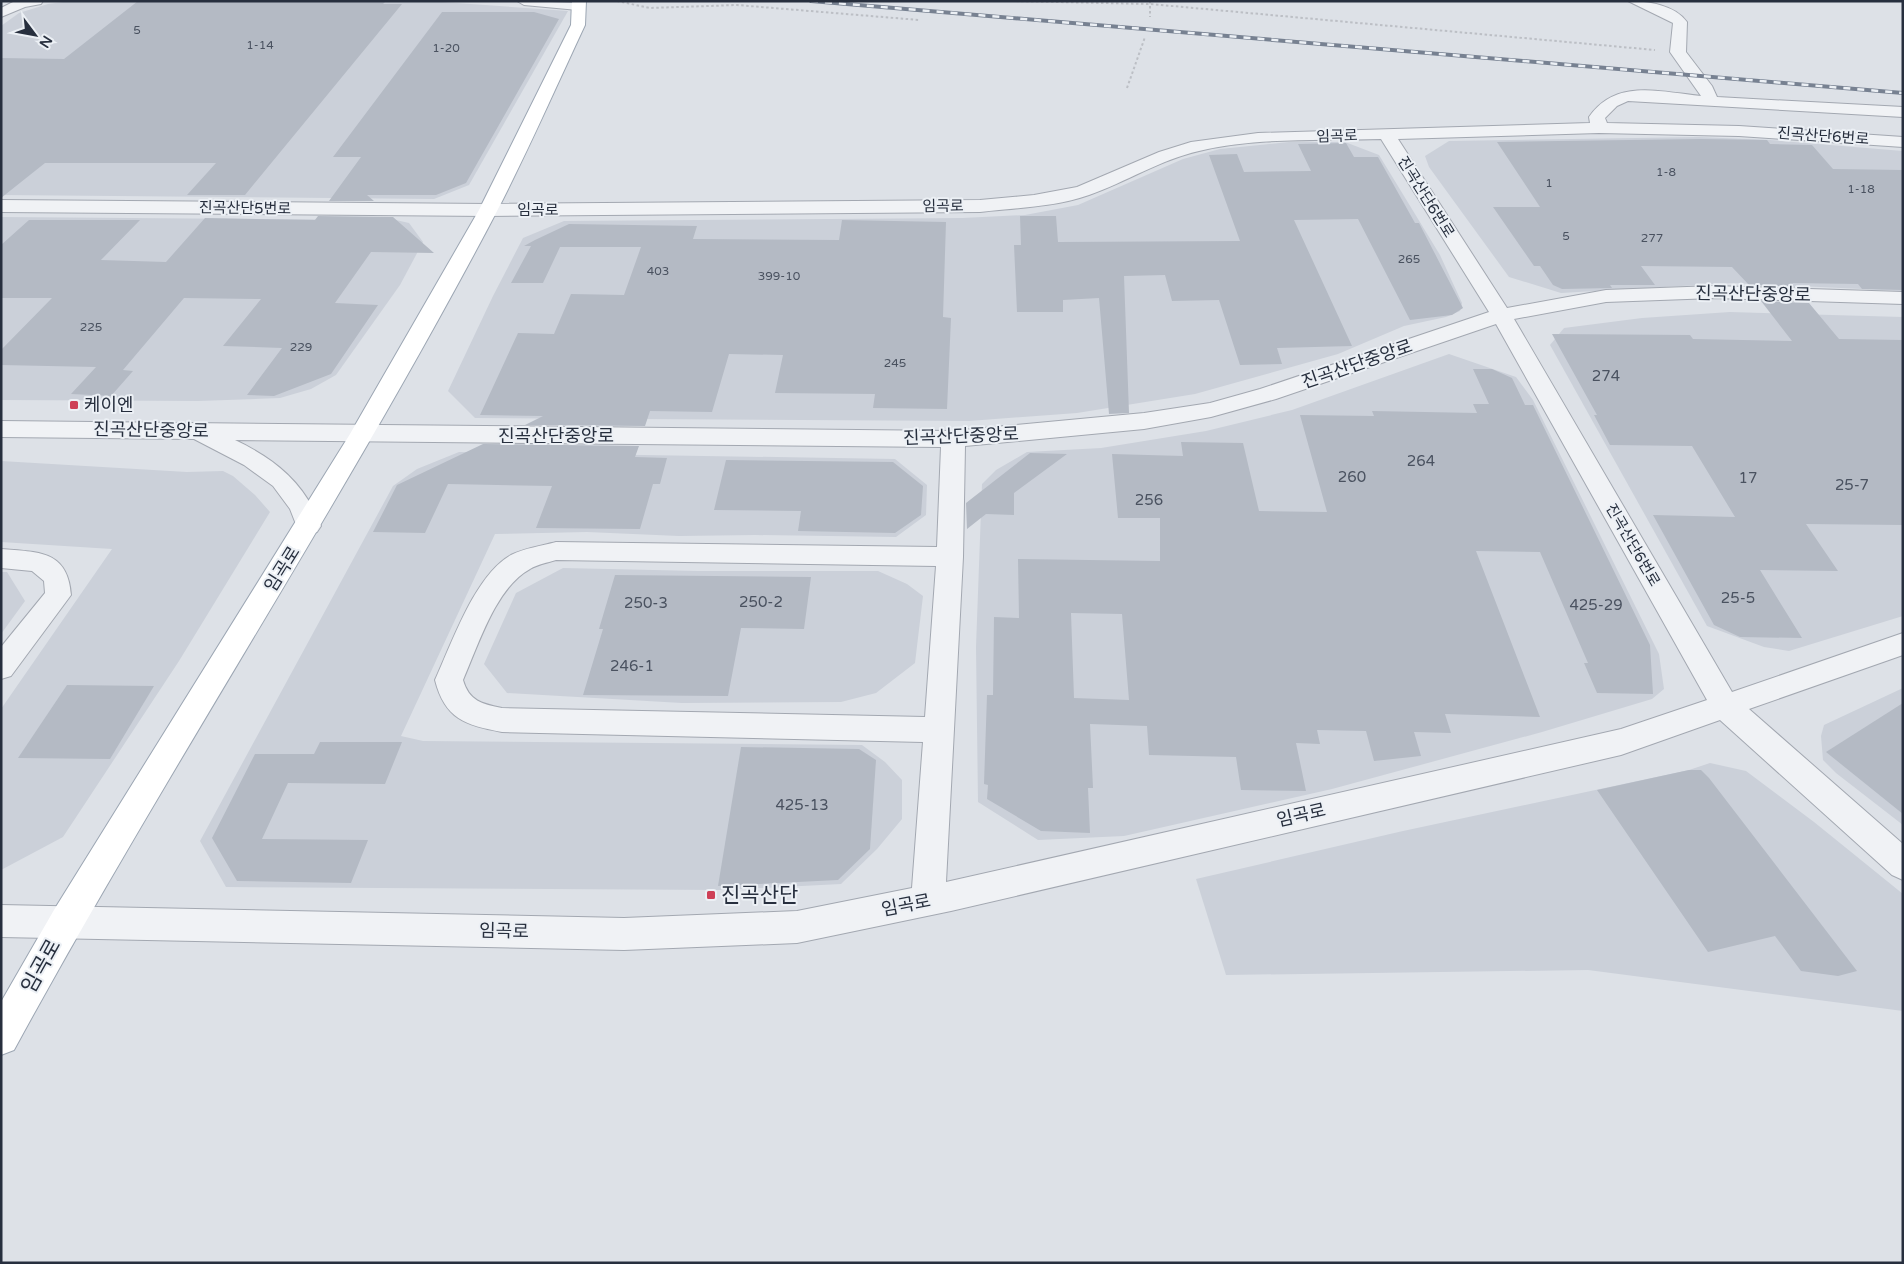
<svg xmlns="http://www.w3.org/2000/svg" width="1904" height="1264" viewBox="0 0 1904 1264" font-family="'Varela Round','Noto Sans KR',sans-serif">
  <rect width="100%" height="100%" fill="#dde1e7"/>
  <g fill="#cbd0d9">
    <polygon points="70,1 428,1 568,11 469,185 434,199 1,195 1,26 19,13 48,4"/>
    <polygon points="1699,137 1770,140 1903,151 1903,291 1733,283 1561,293 1509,277 1429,167 1425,156 1449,141"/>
    <polygon points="1289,142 1345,142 1379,155 1440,255 1462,303 1460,311 1446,317 1404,326 1338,354 1195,394 1077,413 969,421 475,418 448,391 493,296 523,238 564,221 962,218 1025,215 1078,205 1183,159 1220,149"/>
    <polygon points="1,217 396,220 409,223 423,242 400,285 336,375 311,389 280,398 198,401 1,400"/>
    <polygon points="1730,312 1903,317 1903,616 1789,651 1764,647 1707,626 1550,345 1564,328 1642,318"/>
    <polygon points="1449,354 1516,377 1533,400 1659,654 1664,689 1652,699 1542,732 1332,789 1124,836 1038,840 978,802 976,647 982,484 996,470 1027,452 1101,448 1206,431 1292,410"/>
    <polygon points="459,452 895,459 927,485 926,515 896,537 755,535 679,536 587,532 495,534 401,736 423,741 862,745 885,762 902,780 902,819 877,849 841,884 720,890 226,887 200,841 393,486 417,469"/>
    <polygon points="1,461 187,472 223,471 233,476 255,495 270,512 179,661 63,837 1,870 1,709 112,549 1,542"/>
    <polygon points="563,568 698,571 878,571 907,584 923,596 915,663 876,693 841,702 682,703 507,693 484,664 516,593"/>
    <polygon points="1,572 7,572 25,601 1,634"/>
    <polygon points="1903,688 1903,825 1836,773 1823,760 1821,736 1824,725"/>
    <polygon points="1710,763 1746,771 1814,822 1903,894 1903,1011 1588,970 1226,975 1196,879 1403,831 1689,770"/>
  </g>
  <g fill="#b4bac4" fill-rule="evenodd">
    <polygon points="138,1 386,1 383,4 402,4 245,195 187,195 216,163 45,163 1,198 1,58 64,59"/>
    <polygon points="442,12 534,12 559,19 466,183 436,195 367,195 374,201 329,201 361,157 333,157"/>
    <polygon points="1700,139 1767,140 1770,144 1812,145 1833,169 1903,170 1903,290 1862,289 1858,284 1792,283 1795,287 1749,285 1732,267 1641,266 1655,285 1610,285 1612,288 1562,289 1553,285 1540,266 1534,266 1493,207 1540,207 1497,142"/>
    <polygon points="1346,143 1354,157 1378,157 1415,223 1419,223 1463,308 1452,315 1410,320 1358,219 1294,220 1352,346 1277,348 1282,364 1240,365 1219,300 1172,301 1165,275 1124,276 1129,413 1109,414 1099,298 1063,300 1063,312 1017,312 1014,245 1021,245 1020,216 1056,216 1058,242 1240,241 1209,155 1237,154 1244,172 1311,171 1298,144"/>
    <polygon points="318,216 393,217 434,253 371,252 335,303 378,305 331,374 274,396 247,395 282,348 223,346 261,299 184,298 123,370 133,371 111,396 71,394 96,367 1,365 1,350 52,298 1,298 1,245 29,220 140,220 101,260 166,262 205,218 315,220"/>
    <polygon points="842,220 946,222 943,317 951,318 947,409 873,408 875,394 775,393 783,355 729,354 712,412 650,411 645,426 525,425 543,416 480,415 518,333 554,334 571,294 624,295 641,247 560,247 543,283 511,283 531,246 524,246 535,240 569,224 697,226 693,239 839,240"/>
    <polygon points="1761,301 1809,303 1839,339 1903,340 1903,525 1806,524 1838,571 1760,570 1802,638 1740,637 1714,625 1653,515 1735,517 1692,446 1610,445 1594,415 1597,415 1552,334 1690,335 1693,339 1792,341"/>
    <path d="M1473,369h19l20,9 13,27h8l117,240 3,49 -56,-1 -13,-30h4l-48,-111 -64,-1 64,166 -95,-3 6,19 -37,-1 7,24 -47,5 -8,-30 -49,-1 3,14 -24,-1 10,48 -65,-1 -5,-33 -87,-2 -2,-29 -57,-2 3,64h-5l2,45 -49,-2 -54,-32 1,-14 -4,-1 3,-89h6l1,-78 25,1 -1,-59 142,2v-43h-42l-6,-64 71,2 -2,-14 62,1 16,68 68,1 -27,-97 74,1 -2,-5 105,2 -4,-9h16zM1071,613l51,1 7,86 -55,-2z"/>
    <polygon points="483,444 639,446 635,457 667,458 660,484 653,484 640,529 536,528 552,486 448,484 425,533 373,532 397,485"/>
    <polygon points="1030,453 1067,454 1014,493 1014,515 986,514 967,529 966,503"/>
    <polygon points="726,460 893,462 923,486 921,515 895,533 798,531 801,511 714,510"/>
    <polygon points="615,575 811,577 804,629 741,628 728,696 583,695 603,629 599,629"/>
    <polygon points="67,685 154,686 110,759 18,758"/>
    <polygon points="1903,703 1903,814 1826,752"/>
    <polygon points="320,742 402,742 385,784 288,783 262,839 368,840 351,883 237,881 212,838 255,754 314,754"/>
    <polygon points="741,747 859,749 876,760 870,849 838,880 718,886"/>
    <polygon points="1689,770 1701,770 1709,778 1857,971 1838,976 1801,971 1775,936 1708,952 1597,790"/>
  </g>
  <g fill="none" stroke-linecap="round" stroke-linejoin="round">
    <defs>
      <g id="minor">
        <polygon points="15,1 43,1 41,4 25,7 1,17 1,8"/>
        <polygon points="517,1 583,3 585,6 578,10 524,5"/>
        <path d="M1628,1c20,0 47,4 59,21l-1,30 26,34 5,11 186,10v10l-275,-16 -11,5 -12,12 2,5 132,3 164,11v10l-164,-11 -140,-3 -201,6 109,169 99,-18 108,-4 189,6v12l-189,-6 -108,4 -92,17 218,373 171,-59v22l-154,54 154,135v36l-11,-5 -172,-155 -99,35 -670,156 -154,32 -173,7 -623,-13v-32l623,13 173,-7 115,-23 11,-146 -421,-10c-37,-7 -57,-13 -67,-52 17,-37 40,-105 76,-125 14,-7 30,-9 45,-13l381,5 4,-100 -706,-7c40,19 70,43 86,86l-4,6 -9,3 -9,-3 -9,-23 -17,-23 -29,-21 -50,-26 -193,-2v-16l952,10 191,-18 66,-10 50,-14 229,-77 -108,-173c-60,2 -124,-2 -182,12 -39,9 -73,31 -110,44 -34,12 -73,13 -109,17l-492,4 -487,-4v-12l487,4 492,-4 54,-5 43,-8 82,-35 32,-10 67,-9 332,-10 -1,-6c27,-39 71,-25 112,-21l-31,-44 3,-29zM1496,324l211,376 -86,29 -675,153 17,-325 2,-111 179,-17 67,-12 65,-18zM556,560l380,6 -11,151 -423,-9c-20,-4 -33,-7 -39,-28 15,-34 33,-93 67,-111 8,-5 17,-6 26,-9z"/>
        <path d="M1,549c37,3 67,1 70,46l-60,81 -10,3v-32l44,-54 -1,-12 -12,-10 -31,-3z"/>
      </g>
      <path id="major" d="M572,1h14l-1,24c-29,62 -57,126 -88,186 -150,286 -329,556 -483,839l-13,5v-53l53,-92 296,-476 129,-224 92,-185z"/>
    </defs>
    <use href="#minor" stroke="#a3a8b1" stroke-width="2"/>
    <use href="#major" stroke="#9ca6b3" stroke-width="2"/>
    <g stroke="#bcbfc5" stroke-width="2" stroke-dasharray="2.5 2.5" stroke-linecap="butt">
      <polyline points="617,1 650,8 737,5 919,20"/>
      <polyline points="1011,1 1150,4 1655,50"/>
      <polyline points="1150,1 1150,17"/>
      <polyline points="1127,88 1145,37"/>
    </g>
    <use href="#minor" fill="#f0f2f5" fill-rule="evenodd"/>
    <use href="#major" fill="#fff" fill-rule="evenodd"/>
    <defs>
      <polyline id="rail" points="811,1 1903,93"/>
    </defs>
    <use href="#rail" stroke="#778191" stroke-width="4"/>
    <use href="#rail" stroke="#ecf0f5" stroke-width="2.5" stroke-dasharray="7" stroke-linecap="butt"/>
  </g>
  <g fill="#ce4057" stroke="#ecf0f5" stroke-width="2">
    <rect x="69" y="400" width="10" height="10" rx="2.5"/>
    <rect x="706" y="890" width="10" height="10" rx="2.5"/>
  </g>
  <g text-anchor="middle" stroke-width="4" stroke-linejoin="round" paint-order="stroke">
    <g font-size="12" fill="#4a5260">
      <text x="137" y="34">5</text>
      <text x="260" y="49">1-14</text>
      <text x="446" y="52">1-20</text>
      <text x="1666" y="176">1-8</text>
      <text x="1549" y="187">1</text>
      <text x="1861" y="193">1-18</text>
      <text x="1566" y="240">5</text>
      <text x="1652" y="242">277</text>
      <text x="1409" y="263">265</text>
      <text x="658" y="275">403</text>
      <text x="779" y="280">399-10</text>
      <text x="91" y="331">225</text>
      <text x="301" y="351">229</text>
      <text x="895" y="367">245</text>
    </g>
    <g font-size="15" fill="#272f3e" stroke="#ecf0f5">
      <text transform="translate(1337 136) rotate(-2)" y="5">임곡로</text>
      <text transform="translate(1823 136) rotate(4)" y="5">진곡산단6번로</text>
      <text transform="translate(1426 197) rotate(58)" y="5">진곡산단6번로</text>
      <text transform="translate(943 206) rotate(-1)" y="5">임곡로</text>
      <text transform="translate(245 208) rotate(1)" y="5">진곡산단5번로</text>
      <text x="538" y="215">임곡로</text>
      <text transform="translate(1633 545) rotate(60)" y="5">진곡산단6번로</text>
    </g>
    <g font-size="15" fill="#4a5260">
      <text x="1606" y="381">274</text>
      <text x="1421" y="466">264</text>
      <text x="1352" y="482">260</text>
      <text x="1748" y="483">17</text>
      <text x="1852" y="490">25-7</text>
      <text x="1149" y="505">256</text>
      <text x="1738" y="603">25-5</text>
      <text x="761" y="607">250-2</text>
      <text x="646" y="608">250-3</text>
      <text x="1596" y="610">425-29</text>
      <text x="632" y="671">246-1</text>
      <text x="802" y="810">425-13</text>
    </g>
    <g font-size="18" fill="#272f3e" stroke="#ecf0f5">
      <text transform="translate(1753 294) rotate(1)" y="6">진곡산단중앙로</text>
      <text transform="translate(1357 364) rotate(-19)" y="6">진곡산단중앙로</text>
      <text transform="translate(151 430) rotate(1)" y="6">진곡산단중앙로</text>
      <text x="556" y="442">진곡산단중앙로</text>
      <text transform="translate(961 436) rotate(-2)" y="6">진곡산단중앙로</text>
      <text transform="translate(282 569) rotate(-58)" y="6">임곡로</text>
      <text transform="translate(1301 815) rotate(-13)" y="6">임곡로</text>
      <text transform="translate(906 905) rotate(-11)" y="6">임곡로</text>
      <text transform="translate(504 931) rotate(1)" y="6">임곡로</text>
    </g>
    <g font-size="18" fill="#272f3e" stroke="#ecf0f5" text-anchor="start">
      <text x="84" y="411">케이엔</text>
    </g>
    <g font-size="21" fill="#272f3e" stroke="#ecf0f5" text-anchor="start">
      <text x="721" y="902">진곡산단</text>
    </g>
    <g font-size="21" fill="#272f3e" stroke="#ecf0f5">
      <text transform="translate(41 966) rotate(-61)" y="7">임곡로</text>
    </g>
  </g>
  <rect width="1904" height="1264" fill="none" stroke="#272f3e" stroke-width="5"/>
  <g transform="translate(35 35) rotate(122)" stroke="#ecf0f5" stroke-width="4" paint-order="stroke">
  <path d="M0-4L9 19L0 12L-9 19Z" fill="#272f3e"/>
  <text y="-8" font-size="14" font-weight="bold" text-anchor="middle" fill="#272f3e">N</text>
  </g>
</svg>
